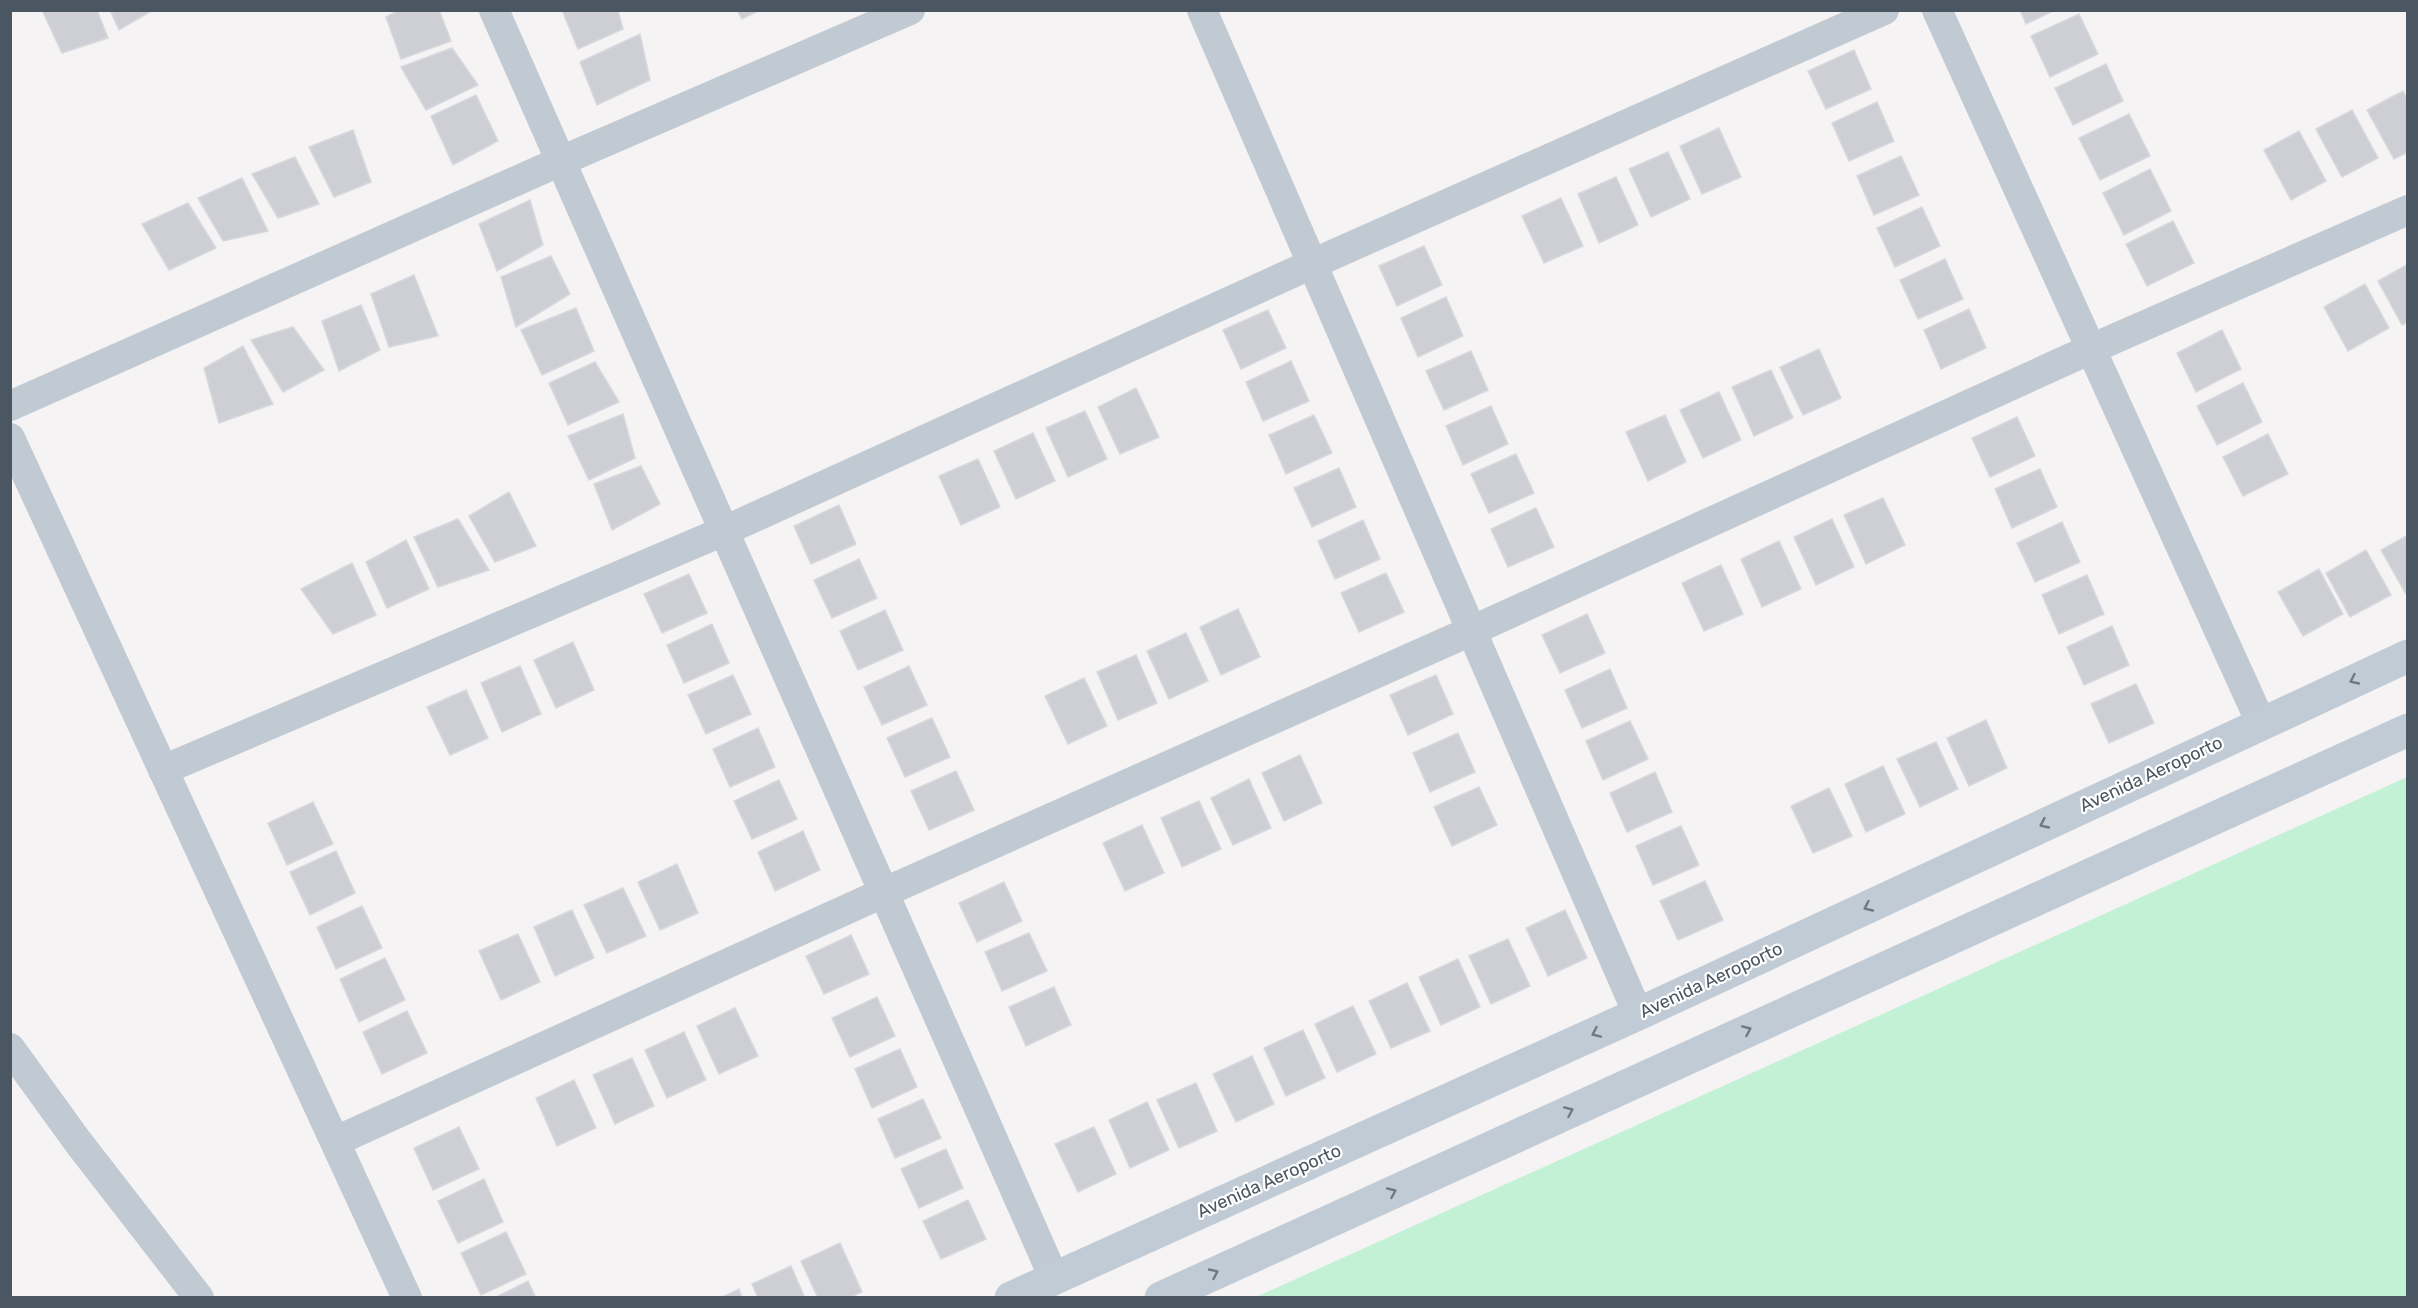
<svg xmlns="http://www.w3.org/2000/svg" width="2418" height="1308" viewBox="0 0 2418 1308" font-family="Rubik,sans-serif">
  <rect width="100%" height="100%" fill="#f5f3f3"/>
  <polygon fill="#c3f1d5" points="2407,777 2407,1297 1256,1297"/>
  <g fill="#cdcfd5" stroke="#d7d9de" stroke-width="1.5">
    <polygon points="42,10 97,10 108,38 62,53"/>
    <polygon points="110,10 153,10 119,30"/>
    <polygon points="399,10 439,10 451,41 401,59 386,17"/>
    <polygon points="562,10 618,10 623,29 578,49"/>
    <polygon points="737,10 760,10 742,19"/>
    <polygon points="2020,10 2055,10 2026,24"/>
    <polygon points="2079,14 2098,54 2050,77 2031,36"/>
    <polygon points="640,34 650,80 597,105 580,62"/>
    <polygon points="452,48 478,85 426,110 401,67"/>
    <polygon points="1854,50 1871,89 1826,109 1808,71"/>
    <polygon points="2106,64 2123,101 2073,125 2055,88"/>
    <polygon points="2403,91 2408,100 2408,152 2394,159 2367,110"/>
    <polygon points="476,95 498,141 453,165 431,116"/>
    <polygon points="1877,102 1894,141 1849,161 1832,123"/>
    <polygon points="2352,110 2378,158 2342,177 2316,129"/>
    <polygon points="2129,114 2150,156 2100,180 2079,138"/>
    <polygon points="1719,128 1741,177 1702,194 1680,146"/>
    <polygon points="353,130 371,182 334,197 309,147"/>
    <polygon points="2299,131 2326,181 2291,200 2264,150"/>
    <polygon points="1668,152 1690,199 1651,217 1629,169"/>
    <polygon points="1901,156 1919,195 1874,215 1857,176"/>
    <polygon points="295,157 319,204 278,218 252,174"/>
    <polygon points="2150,169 2171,211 2124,235 2103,193"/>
    <polygon points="1616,177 1638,225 1599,243 1578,194"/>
    <polygon points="242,178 268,231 223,241 198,198"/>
    <polygon points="1561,198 1583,246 1544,263 1522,216"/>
    <polygon points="530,200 543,245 497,271 479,224"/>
    <polygon points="188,203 216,248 169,270 142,224"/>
    <polygon points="1922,207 1940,246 1895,267 1877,228"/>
    <polygon points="2173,221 2194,263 2147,286 2126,244"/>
    <polygon points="1424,246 1442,285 1397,306 1379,266"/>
    <polygon points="551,256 570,294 516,327 501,277"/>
    <polygon points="1945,259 1963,299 1918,319 1900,280"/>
    <polygon points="2408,264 2408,322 2402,325 2378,281"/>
    <polygon points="414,275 438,336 389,347 371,294"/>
    <polygon points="2365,284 2389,328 2348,351 2324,307"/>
    <polygon points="1446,297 1463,336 1418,357 1401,318"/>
    <polygon points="361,305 380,350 339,371 322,321"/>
    <polygon points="576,308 594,351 542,375 521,330"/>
    <polygon points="1969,309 1986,348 1941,369 1924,330"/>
    <polygon points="1268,310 1286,348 1241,369 1223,330"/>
    <polygon points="293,327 324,370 283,392 251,340"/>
    <polygon points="2222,330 2241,369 2196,392 2177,353"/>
    <polygon points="243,346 273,404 219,423 204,368"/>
    <polygon points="1819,349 1841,398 1803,415 1780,367"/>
    <polygon points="1471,351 1488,390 1444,410 1426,371"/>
    <polygon points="1291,361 1309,401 1263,421 1246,382"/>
    <polygon points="595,362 619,402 568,425 549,383"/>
    <polygon points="1771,370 1793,418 1754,436 1732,387"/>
    <polygon points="2243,383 2262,422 2217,445 2197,406"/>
    <polygon points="1136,388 1159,437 1120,454 1098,407"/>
    <polygon points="1719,392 1741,440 1703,458 1680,410"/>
    <polygon points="1491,406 1508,444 1463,465 1446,426"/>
    <polygon points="1085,411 1107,459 1068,477 1046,428"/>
    <polygon points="623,414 635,458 589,480 568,436"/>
    <polygon points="1314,415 1332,453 1286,474 1269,435"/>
    <polygon points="1665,415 1686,462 1648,481 1626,432"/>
    <polygon points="2017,417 2035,456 1990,477 1972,438"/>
    <polygon points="1033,433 1055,481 1016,499 994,451"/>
    <polygon points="2268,434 2288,474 2243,496 2223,457"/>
    <polygon points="1516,454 1534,493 1489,513 1471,474"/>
    <polygon points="978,459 1000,507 961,525 939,476"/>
    <polygon points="641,466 660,504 612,530 594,484"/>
    <polygon points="1339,468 1356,507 1312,527 1294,488"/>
    <polygon points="2040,469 2057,507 2012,528 1995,489"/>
    <polygon points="509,492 536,546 495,562 469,516"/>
    <polygon points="1883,498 1905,545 1866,564 1844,515"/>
    <polygon points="839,505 856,544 811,564 794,526"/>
    <polygon points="1536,508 1554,547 1508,567 1491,529"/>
    <polygon points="458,519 489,570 438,587 414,537"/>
    <polygon points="1832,519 1854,567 1816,585 1794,537"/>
    <polygon points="1363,520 1380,559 1335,579 1318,541"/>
    <polygon points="2062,522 2080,562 2035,582 2017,543"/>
    <polygon points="2408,535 2408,593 2406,594 2381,550"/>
    <polygon points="406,540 429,589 387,608 366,562"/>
    <polygon points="1779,541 1801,589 1762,607 1741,559"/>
    <polygon points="2366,550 2391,595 2350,617 2326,573"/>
    <polygon points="859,559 877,598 832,618 814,580"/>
    <polygon points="352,563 376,615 333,634 301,589"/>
    <polygon points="1721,565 1743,614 1704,631 1682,583"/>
    <polygon points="2319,569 2343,614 2303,636 2278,592"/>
    <polygon points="1386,573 1404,612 1359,632 1341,593"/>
    <polygon points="689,574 707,613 662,633 644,594"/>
    <polygon points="2087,575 2104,614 2059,634 2042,595"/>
    <polygon points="1238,609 1260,657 1221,675 1200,627"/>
    <polygon points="885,610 903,650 858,670 840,631"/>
    <polygon points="1587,614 1605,653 1560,673 1542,635"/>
    <polygon points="712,624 729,663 684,683 667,645"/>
    <polygon points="2112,626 2129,665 2084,685 2067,647"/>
    <polygon points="1186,633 1208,681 1169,699 1147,651"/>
    <polygon points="573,642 594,690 556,708 534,660"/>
    <polygon points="1136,655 1157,703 1118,720 1097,672"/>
    <polygon points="520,666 541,714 502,732 481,683"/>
    <polygon points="909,666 927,705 882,725 864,687"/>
    <polygon points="1610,669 1627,708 1582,728 1565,690"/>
    <polygon points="733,675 751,714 706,734 688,695"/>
    <polygon points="1436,675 1453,714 1408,735 1390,695"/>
    <polygon points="1084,678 1107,726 1068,744 1045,696"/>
    <polygon points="2136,684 2154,723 2109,743 2091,704"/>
    <polygon points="466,690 488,738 450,755 427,707"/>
    <polygon points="932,718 950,757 905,777 887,738"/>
    <polygon points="1986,720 2007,768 1969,786 1947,738"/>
    <polygon points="1630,721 1648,759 1603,780 1586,741"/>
    <polygon points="758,728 775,767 730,787 713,749"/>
    <polygon points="1458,733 1475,772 1430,792 1413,753"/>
    <polygon points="1936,742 1958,789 1920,807 1897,759"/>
    <polygon points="1300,755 1322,803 1284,821 1262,773"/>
    <polygon points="1883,766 1905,814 1866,832 1845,784"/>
    <polygon points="956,771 974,810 929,830 911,791"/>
    <polygon points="1655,772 1672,812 1627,832 1610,793"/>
    <polygon points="1249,779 1271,828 1233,845 1211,798"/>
    <polygon points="779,780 797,819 752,839 734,801"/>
    <polygon points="1479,787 1497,825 1452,846 1434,807"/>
    <polygon points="1829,788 1852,836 1813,853 1791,806"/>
    <polygon points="1199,801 1221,849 1182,867 1161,818"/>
    <polygon points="313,802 333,844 287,865 268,823"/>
    <polygon points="1142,825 1164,873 1125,891 1103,843"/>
    <polygon points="1681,826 1699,865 1653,885 1636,846"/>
    <polygon points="803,831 820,870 775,891 758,852"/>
    <polygon points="336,851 355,893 310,915 290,872"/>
    <polygon points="677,864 698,913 660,930 638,882"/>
    <polygon points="1705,881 1723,920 1678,940 1660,901"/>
    <polygon points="1004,882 1022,921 977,942 959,903"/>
    <polygon points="623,888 646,936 607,953 584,905"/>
    <polygon points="362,906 382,948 336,969 317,927"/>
    <polygon points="572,910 594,958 555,976 534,927"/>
    <polygon points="1565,910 1587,958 1548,976 1526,928"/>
    <polygon points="1029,933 1047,971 1002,991 985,952"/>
    <polygon points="518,934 540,982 501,1000 479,951"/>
    <polygon points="851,935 869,974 824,994 806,956"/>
    <polygon points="1508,939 1530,986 1491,1004 1469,956"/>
    <polygon points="385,958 405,1000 359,1022 340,979"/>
    <polygon points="1458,959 1480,1007 1441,1025 1419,977"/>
    <polygon points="1407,983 1430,1031 1391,1048 1369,1001"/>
    <polygon points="1054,987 1071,1025 1026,1046 1009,1007"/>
    <polygon points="877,997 895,1036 850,1057 832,1018"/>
    <polygon points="1353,1006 1376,1054 1337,1072 1315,1024"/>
    <polygon points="735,1008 758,1056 719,1074 697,1026"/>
    <polygon points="407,1011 427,1053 382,1074 363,1032"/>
    <polygon points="1303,1030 1325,1078 1286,1096 1264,1048"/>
    <polygon points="684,1032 706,1080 667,1098 645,1050"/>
    <polygon points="900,1049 917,1087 872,1108 855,1069"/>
    <polygon points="1252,1056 1274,1104 1236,1122 1213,1074"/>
    <polygon points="632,1058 654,1106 615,1124 593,1075"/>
    <polygon points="574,1080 596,1128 557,1146 536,1098"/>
    <polygon points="1196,1083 1217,1131 1179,1148 1157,1100"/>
    <polygon points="923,1099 941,1138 895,1158 878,1119"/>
    <polygon points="1147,1102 1169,1150 1130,1168 1109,1120"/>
    <polygon points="459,1127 479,1169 433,1190 414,1148"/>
    <polygon points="1094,1127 1116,1174 1078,1192 1055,1144"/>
    <polygon points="946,1149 963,1188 919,1208 901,1169"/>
    <polygon points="484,1179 503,1222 458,1243 438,1201"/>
    <polygon points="968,1200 986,1239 941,1259 923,1221"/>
    <polygon points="506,1232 526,1274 481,1295 461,1253"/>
    <polygon points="840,1243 862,1292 849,1298 818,1298 801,1261"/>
    <polygon points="791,1266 805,1298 758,1298 752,1284"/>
    <polygon points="528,1281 536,1298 494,1298"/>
    <polygon points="739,1289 742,1298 720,1298"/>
  </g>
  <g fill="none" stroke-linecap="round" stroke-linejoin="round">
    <g stroke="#c1cad2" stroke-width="30">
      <polyline points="494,10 1054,1278"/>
      <polyline points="1202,10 1638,1014"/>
      <polyline points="1937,10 2261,723"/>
      <polyline points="10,406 561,161 910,10"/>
      <polyline points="10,438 407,1298"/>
      <polyline points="163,770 724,531 1312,264 1884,10"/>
      <polyline points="10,1048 78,1142 199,1298"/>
      <polyline points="336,1141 885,892 1471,631 2091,349 2408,210"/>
    </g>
    <g stroke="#c1cbd6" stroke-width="33">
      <polyline points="1011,1298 1638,1014 2408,656"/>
      <polyline points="1161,1298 2408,730"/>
    </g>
  </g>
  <defs><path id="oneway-chevron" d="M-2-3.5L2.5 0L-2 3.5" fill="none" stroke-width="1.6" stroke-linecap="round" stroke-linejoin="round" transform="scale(1.5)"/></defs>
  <g stroke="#6e7984">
    <use href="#oneway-chevron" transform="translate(2354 680) rotate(155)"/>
    <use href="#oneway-chevron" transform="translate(2044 824) rotate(155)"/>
    <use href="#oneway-chevron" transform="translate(1868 907) rotate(155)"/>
    <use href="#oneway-chevron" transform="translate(1747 1030) rotate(-24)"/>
    <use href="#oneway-chevron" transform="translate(1596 1033) rotate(156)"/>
    <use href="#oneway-chevron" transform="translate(1569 1111) rotate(-24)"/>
    <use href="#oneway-chevron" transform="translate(1392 1192) rotate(-24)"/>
    <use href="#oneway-chevron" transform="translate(1214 1273) rotate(-25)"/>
  </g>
  <g text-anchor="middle" stroke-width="4.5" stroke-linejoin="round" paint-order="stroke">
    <g font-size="18" fill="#4a5661" stroke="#fff">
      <text transform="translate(2151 774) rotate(-25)" y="6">Avenida Aeroporto</text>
      <text transform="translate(1711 980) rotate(-25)" y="6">Avenida Aeroporto</text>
      <text transform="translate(1269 1181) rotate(-24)" y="6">Avenida Aeroporto</text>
    </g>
  </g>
  <rect width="2418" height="1308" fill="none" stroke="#4a5661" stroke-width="24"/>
</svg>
